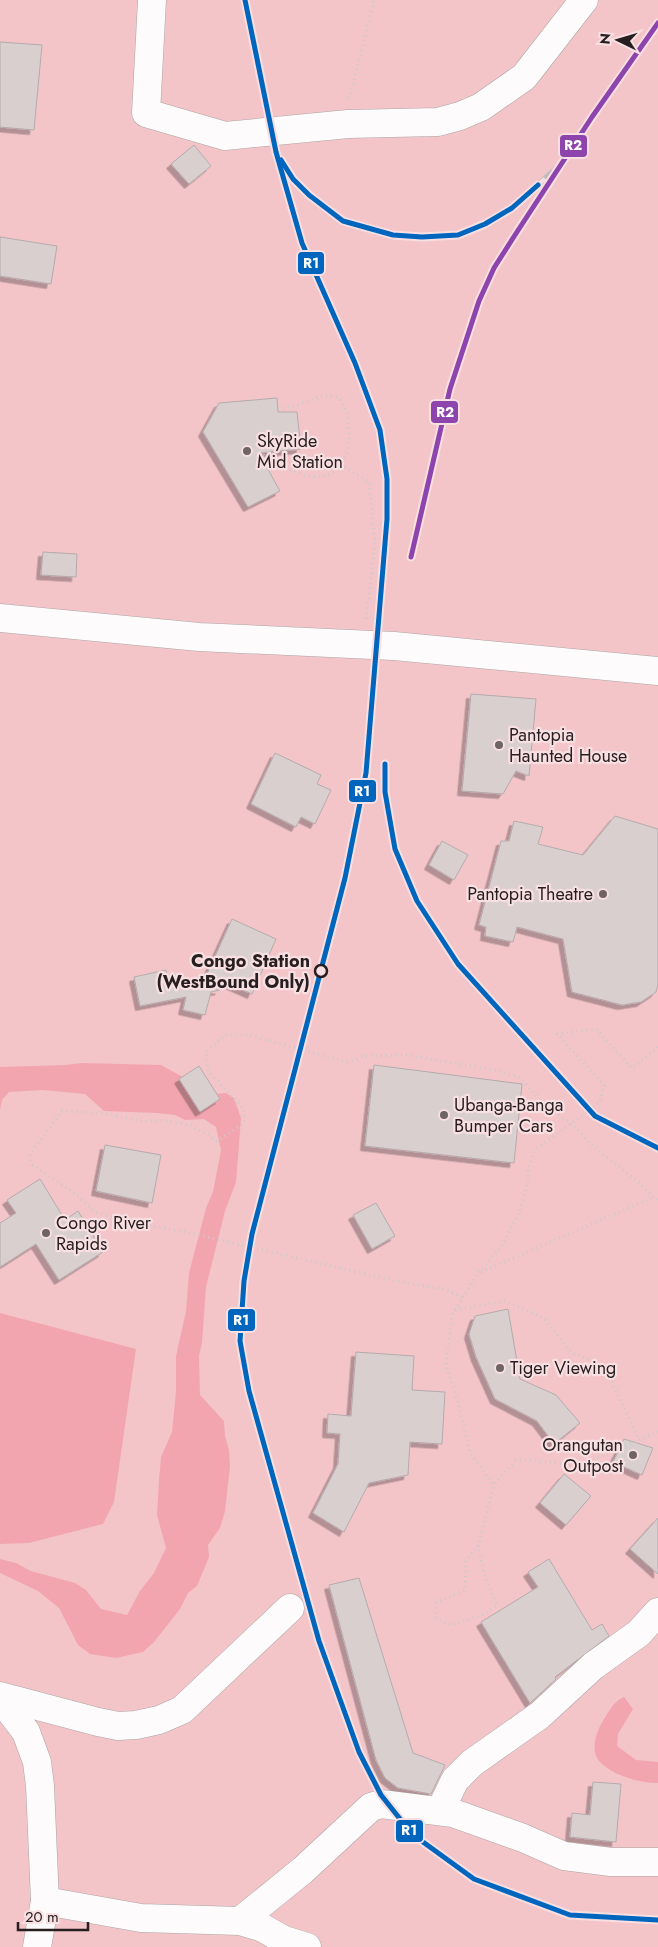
<svg xmlns="http://www.w3.org/2000/svg" width="658" height="1947" viewBox="0 0 658 1947" font-family="Jost,sans-serif">
  <defs>
    <filter id="shadow"><feDropShadow dx="-4.5" dy="4.5" stdDeviation="0" flood-color="#0004"/></filter>
  </defs>
  <rect width="100%" height="100%" fill="#f2e5e6"/>
  <rect fill="#f3c5c9" x="0" y="0" width="658" height="1947"/>
  <g fill="#f3a5af">
    <polygon points="82,1063 161,1065 214,1094 226,1093 234,1098 241,1118 240,1132 236,1182 225,1211 206,1287 202,1343 199,1356 200,1395 224,1421 225,1436 229,1450 230,1467 225,1511 220,1528 208,1545 209,1557 197,1586 188,1593 180,1609 154,1642 143,1652 116,1658 90,1654 78,1645 59,1608 38,1591 0,1573 0,1559 16,1563 31,1571 75,1583 86,1590 101,1609 127,1615 140,1591 154,1573 166,1548 157,1515 159,1480 161,1457 172,1432 176,1391 176,1356 186,1311 189,1273 206,1208 213,1192 221,1150 216,1127 204,1119 185,1120 175,1115 157,1113 104,1111 85,1094 43,1090 9,1092 2,1100 0,1110 0,1067 66,1065"/>
    <polygon points="0,1313 136,1349 114,1502 103,1524 29,1543 0,1544"/>
    <path d="M624,1697l9,12 -15,25 -1,12 19,14 22,2v21c-17,1 -60,-11 -63,-31 -2,-11 3,-23 9,-33 6,-9 9,-17 20,-22z"/>
  </g>
  <g fill="#d9cfcf" stroke="#b5abac" filter="url(#shadow)">
    <polygon points="0,42 42,45 34,130 0,127"/>
    <polygon points="194,145 211,166 189,184 171,164"/>
    <polygon points="0,237 57,246 51,284 0,276"/>
    <polygon points="277,398 278,412 297,412 301,449 259,453 280,491 248,507 203,432 219,403"/>
    <polygon points="43,552 77,554 76,577 41,575"/>
    <polygon points="471,694 536,699 529,776 516,771 503,794 462,791"/>
    <polygon points="275,753 321,775 317,784 331,790 315,824 301,817 296,827 251,804"/>
    <polygon points="615,816 658,829 658,985 656,992 641,1002 622,1005 572,992 563,939 517,927 513,942 485,936 486,927 479,925 501,841 509,841 514,821 543,827 538,844 583,855"/>
    <polygon points="442,841 468,855 454,880 429,865"/>
    <polygon points="232,919 276,939 252,994 207,974"/>
    <polygon points="166,970 168,977 220,990 211,992 205,1015 183,1010 186,997 140,1006 134,977"/>
    <polygon points="374,1065 522,1084 514,1163 365,1146"/>
    <polygon points="199,1066 220,1099 200,1112 179,1079"/>
    <polygon points="105,1145 161,1155 152,1203 96,1191"/>
    <polygon points="40,1179 65,1220 78,1211 103,1252 59,1280 36,1244 0,1267 0,1223 16,1213 7,1200"/>
    <polygon points="376,1203 395,1236 372,1249 353,1215"/>
    <polygon points="508,1309 520,1379 556,1395 580,1423 554,1444 537,1421 495,1399 476,1357 469,1334 475,1316"/>
    <polygon points="356,1352 414,1356 412,1390 445,1392 442,1444 410,1442 408,1475 369,1483 344,1532 313,1513 338,1464 340,1434 327,1433 328,1414 351,1416"/>
    <polygon points="624,1439 653,1448 642,1475 613,1462"/>
    <polygon points="564,1474 591,1496 566,1525 540,1503"/>
    <polygon points="658,1518 658,1574 630,1549"/>
    <polygon points="549,1559 592,1630 602,1624 609,1636 555,1677 556,1679 530,1703 481,1622 538,1587 528,1572"/>
    <polygon points="359,1578 413,1753 445,1765 431,1794 398,1788 385,1778 376,1760 329,1585"/>
    <polygon points="593,1782 621,1784 616,1842 570,1837 572,1813 590,1815"/>
  </g>
  <g fill="none" stroke-linecap="round" stroke-linejoin="round">
    <defs>
      <g id="minor">
        <polyline points="152,0 146,113 225,136 348,124 438,122 460,116 481,107 524,77 584,0"/>
        <polyline points="0,618 199,637 394,646 658,671"/>
        <polyline points="0,1696 98,1722 118,1726 136,1725 159,1720 182,1710 290,1608"/>
        <polyline points="0,1698 26,1732 37,1762 40,1786 45,1901 37,1947"/>
        <polyline points="440,1811 455,1780 472,1763 540,1715 593,1666 639,1633 658,1612"/>
        <polyline points="45,1901 141,1918 240,1921 261,1927 284,1940 307,1947"/>
        <polyline points="240,1921 303,1870 371,1807 381,1804 453,1813 523,1838 564,1856 611,1862 658,1862"/>
      </g>
    </defs>
    <use href="#minor" stroke="#ada4a4" stroke-width="29"/>
    <g stroke="#cdc9c9" stroke-width="3" stroke-dasharray="1 4" stroke-linecap="butt">
      <polyline points="347,98 351,93 374,0"/>
      <path d="M278,409c7,-1 15,-2 22,-5 24,-10 43,-18 48,16 2,18 2,29 -7,45"/>
      <path d="M259,453c20,11 50,32 73,20 3,-2 7,-6 9,-8l28,17 6,61 -9,78"/>
      <polyline points="658,1047 632,1068 596,1029 557,1034 604,1085 600,1102 535,1150 528,1168 528,1183 520,1211 503,1244 478,1273 452,1315 446,1365 458,1402 470,1452 494,1485 515,1461 530,1460 579,1466 658,1432"/>
      <polyline points="481,1272 654,1197"/>
      <polyline points="462,1297 447,1290 396,1281 185,1232 115,1219 94,1211 78,1196 32,1164 30,1154 62,1111 102,1113 141,1121 167,1121 190,1125 217,1141 244,1123 244,1109 208,1071 206,1052 225,1035 249,1035 347,1062 364,1056 407,1055 495,1070 518,1077 526,1084 542,1103 572,1124 596,1149 636,1180 658,1201"/>
      <polyline points="455,1310 505,1301 544,1318 572,1353 604,1366 639,1439"/>
      <polyline points="478,1545 466,1561 465,1590 436,1603 436,1618 451,1625 482,1615 497,1606 484,1573 478,1545 494,1485"/>
    </g>
    <use href="#minor" stroke="#fdfbfb" stroke-width="28"/>
    <defs>
      <polyline id="rail" points="276,152 293,179 309,195 343,221 393,235 422,237 458,235 485,224 512,208 559,166 592,117"/>
    </defs>
    <use href="#rail" stroke="#bdbabb" stroke-width="5.5"/>
    <use href="#rail" stroke="#f8dfe1" stroke-width="4" stroke-dasharray="11" stroke-linecap="butt"/>
    <defs>
      <g id="rail-1">
        <polyline points="245,0 276,152 302,243 355,363 380,430 387,479 387,519 366,773 345,878 252,1234 244,1281 240,1341 249,1391 319,1641 359,1752 381,1795 412,1834 474,1879 570,1915 658,1920"/>
        <polyline points="281,160 293,179 309,195 343,221 393,235 422,237 458,235 485,224 512,208 538,185"/>
        <polyline points="385,764 385,792 395,849 417,901 458,964 595,1116 658,1148"/>
      </g>
      <polyline id="rail-2" points="411,557 450,389 479,301 494,268 515,235 592,117 658,23"/>
    </defs>
    <use href="#rail-1" stroke="#f8dfe1" stroke-width="9"/>
    <use href="#rail-2" stroke="#f8dfe1" stroke-width="9"/>
    <use href="#rail-1" stroke="#0065bd" stroke-width="5"/>
    <use href="#rail-2" stroke="#8e44ad" stroke-width="5"/>
  </g>
  <g fill="#6e6465" stroke="#f8dfe1" stroke-width="2">
    <circle cx="247" cy="451" r="5"/>
    <circle cx="499" cy="745" r="5"/>
    <circle cx="603" cy="894" r="5"/>
    <circle cx="444" cy="1115" r="5"/>
    <circle cx="46" cy="1233" r="5"/>
    <circle cx="500" cy="1368" r="5"/>
    <circle cx="633" cy="1455" r="5"/>
  </g>
  <circle fill="#f8dfe1" stroke="#271e1f" stroke-width="2.5" cx="321" cy="971" r="6"/>
  <g text-anchor="middle" stroke-width="4.5" stroke-linejoin="round" paint-order="stroke">
    <g font-size="18" fill="#271e1f" stroke="#f8dfe1" text-anchor="start">
      <text x="257" y="447">SkyRide<tspan x="257" dy="21">Mid Station</tspan></text>
      <text x="509" y="741">Pantopia<tspan x="509" dy="21">Haunted House</tspan></text>
      <text x="593" y="900" text-anchor="end">Pantopia Theatre</text>
      <text x="454" y="1111">Ubanga-Banga<tspan x="454" dy="21">Bumper Cars</tspan></text>
      <text x="56" y="1229">Congo River<tspan x="56" dy="21">Rapids</tspan></text>
      <text x="510" y="1374">Tiger Viewing</text>
      <text x="623" y="1451" text-anchor="end">Orangutan<tspan x="623" dy="21">Outpost</tspan></text>
    </g>
    <g font-size="18" font-weight="bold" fill="#271e1f" stroke="#f8dfe1" text-anchor="end">
      <text x="310" y="967">Congo Station<tspan x="310" dy="21">(WestBound Only)</tspan></text>
    </g>
  </g>
  <g stroke="#f8dfe1" stroke-width="2">
    <rect x="559" y="134" width="29" height="24" rx="5" fill="#8e44ad"/>
    <rect x="297" y="251" width="28" height="24" rx="5" fill="#0065bd"/>
    <rect x="430" y="400" width="29" height="24" rx="5" fill="#8e44ad"/>
    <rect x="348" y="779" width="29" height="24" rx="5" fill="#0065bd"/>
    <rect x="227" y="1308" width="29" height="24" rx="5" fill="#0065bd"/>
    <rect x="395" y="1819" width="29" height="24" rx="5" fill="#0065bd"/>
  </g>
  <g font-size="14" text-anchor="middle" font-weight="bold" fill="#fff">
    <text x="573" y="150">R2</text>
    <text x="311" y="268">R1</text>
    <text x="445" y="417">R2</text>
    <text x="362" y="796">R1</text>
    <text x="241" y="1325">R1</text>
    <text x="409" y="1835">R1</text>
  </g>
  <g transform="translate(618 40) rotate(275)" stroke="#f8dfe1" stroke-width="4" paint-order="stroke">
  <path d="M0-4L9 19L0 12L-9 19Z" fill="#271e1f"/>
  <text y="-8" font-size="14" font-weight="bold" text-anchor="middle" fill="#271e1f">N</text>
  </g>
  <path d="M18 1922v8h70v-8" fill="none" stroke="#271e1f" stroke-width="2.5"/>
  <text x="25" y="1922" font-size="15" fill="#271e1f" stroke="#f8dfe1" stroke-width="4" paint-order="stroke">20 m</text>
</svg>
